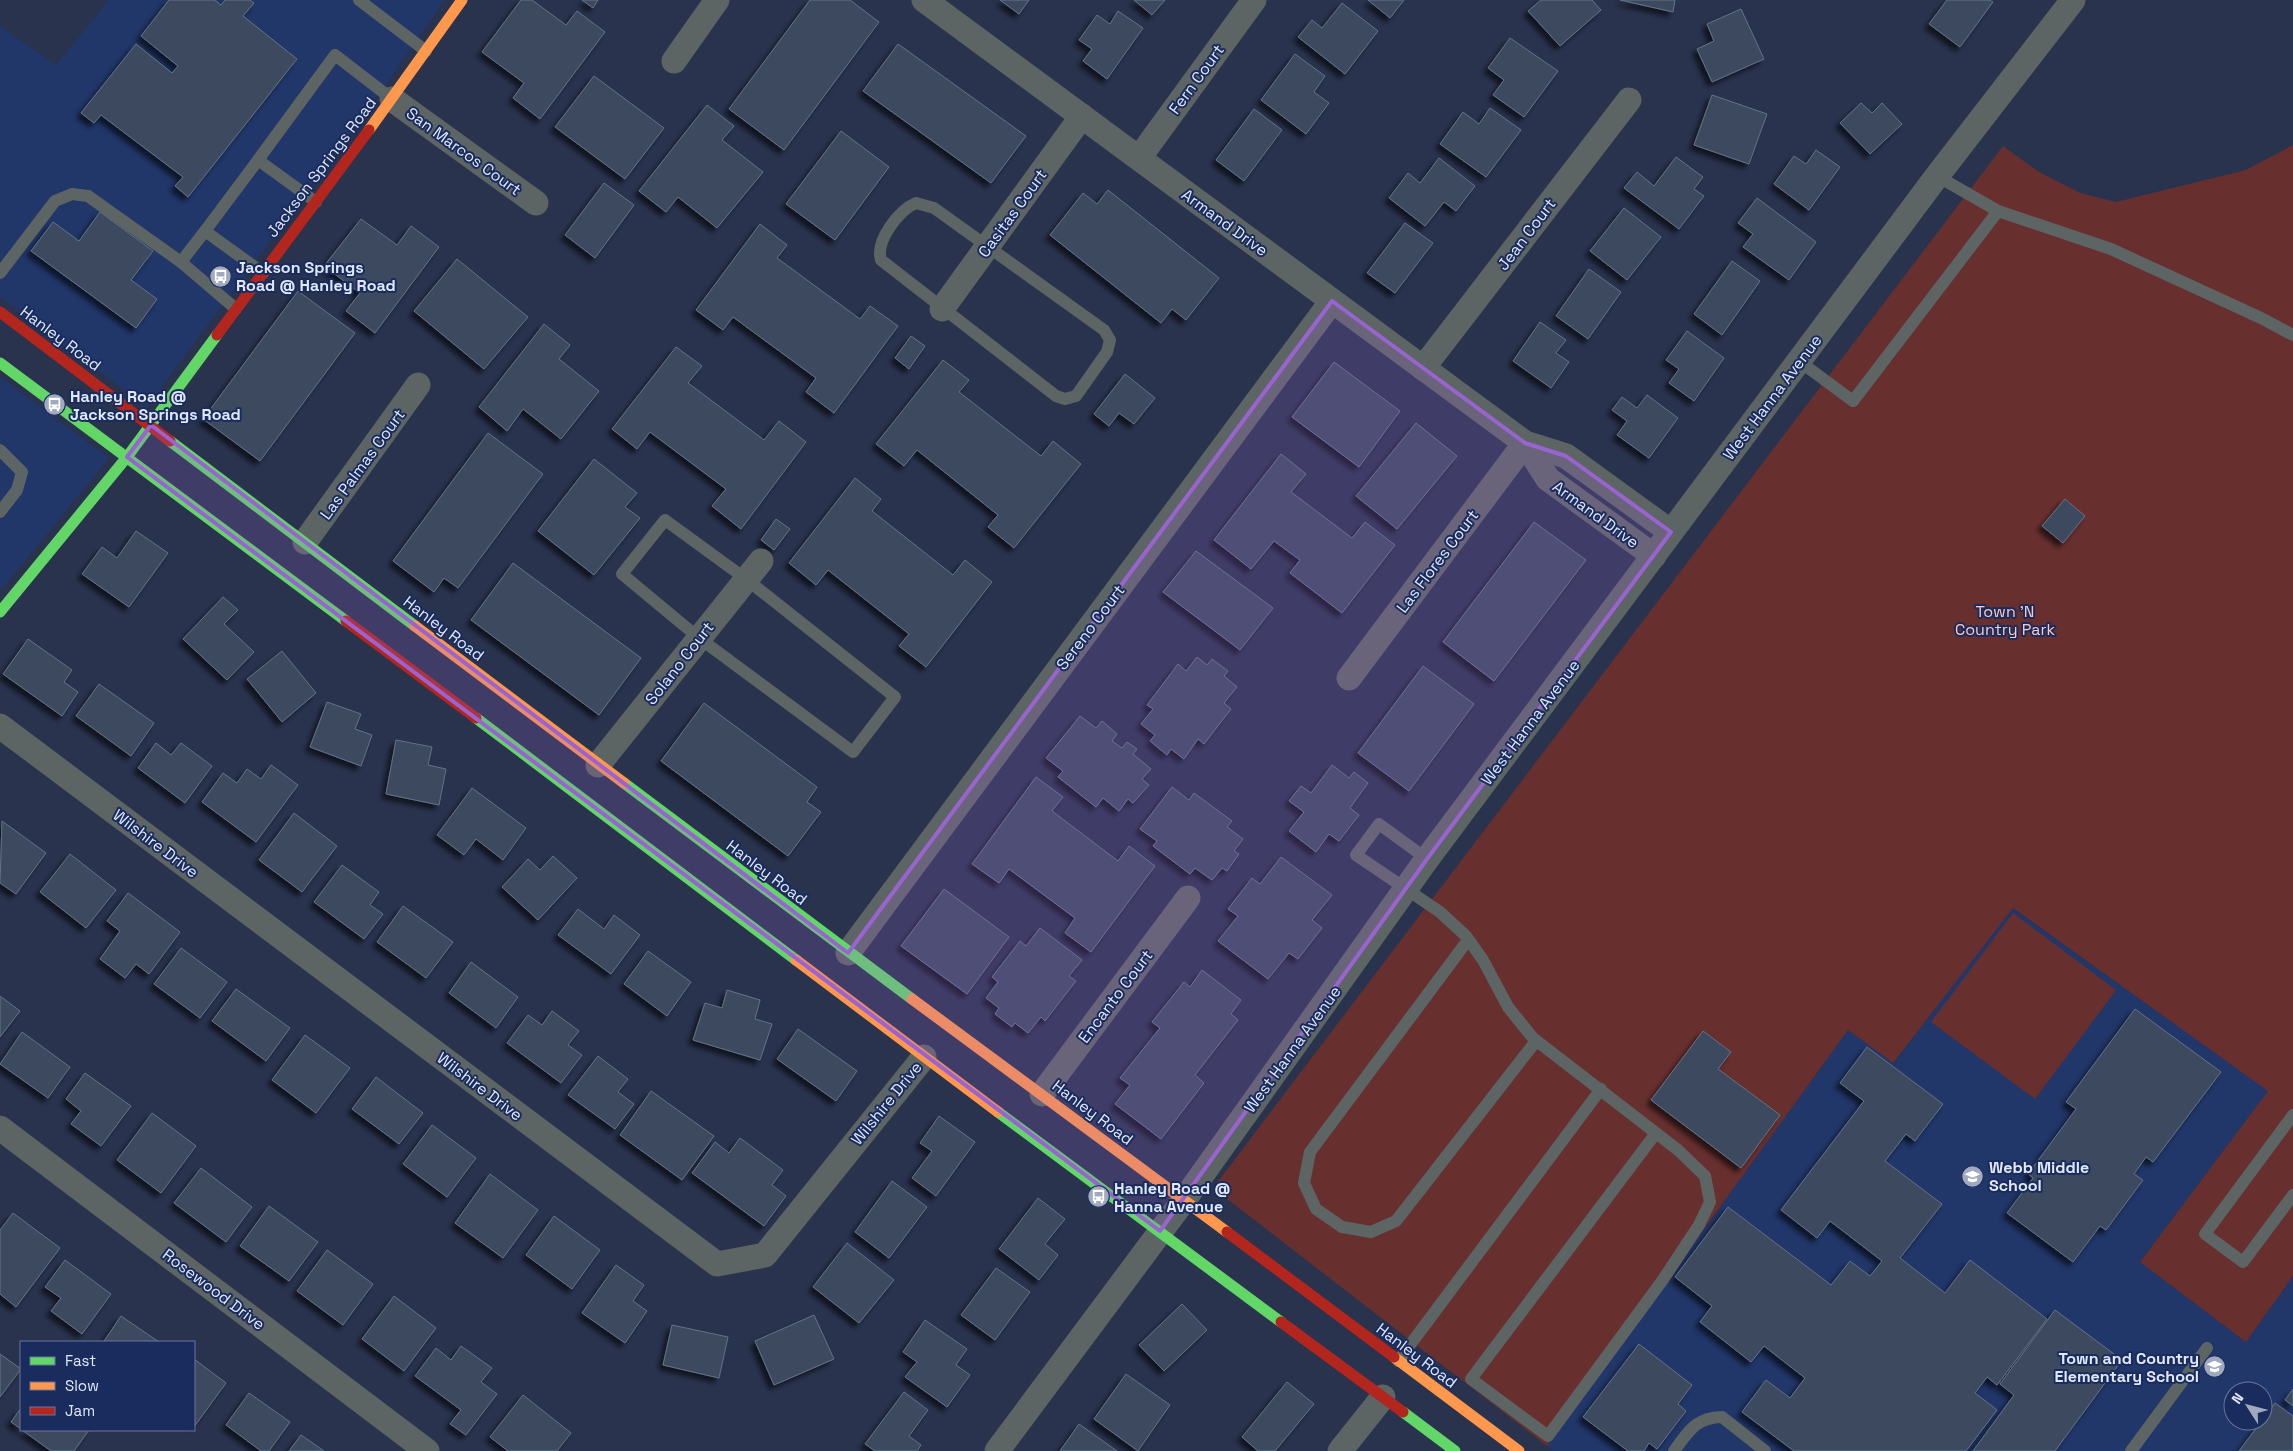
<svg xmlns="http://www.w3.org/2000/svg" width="2293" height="1451" viewBox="0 0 2293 1451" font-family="'Space Grotesk',sans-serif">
  <defs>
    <filter id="shadow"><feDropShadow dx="-4.5" dy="4.5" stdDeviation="2.5" flood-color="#0009"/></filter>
  </defs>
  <rect width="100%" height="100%" fill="#29334e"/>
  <g fill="#213669" fill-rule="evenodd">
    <polygon points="109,0 445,0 381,91 147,407 0,297 0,26 56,65"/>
    <polygon points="0,377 109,458 0,591"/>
    <path d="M2012,908l257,183 -129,171 106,80 47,-66v175h-740l-6,-5 301,-416 46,33zM2233,1391h30v30h-30z"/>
  </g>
  <g fill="#682f2f">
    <polygon points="2293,145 2293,1276 2246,1342 2140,1262 2268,1091 2013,908 1893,1063 1848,1030 1547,1446 1213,1188 2003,146 2039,172 2080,193 2116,202 2246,170"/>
    <polygon points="2013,913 2116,990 2035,1099 1931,1022"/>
  </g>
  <g fill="#3c4a5e" stroke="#637288" filter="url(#shadow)">
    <polygon points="169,0 215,0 221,5 225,0 250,0 254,3 243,16 297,59 188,197 175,186 183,177 101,115 94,123 81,113 136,44 172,73 178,66 141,36"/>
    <polygon points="521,0 532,0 566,25 577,11 605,32 540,119 513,98 524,83 482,52"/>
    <polygon points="582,0 598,0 593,8"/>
    <polygon points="810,0 850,0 879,22 784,150 729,109"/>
    <polygon points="1000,0 1029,0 1019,14"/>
    <polygon points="1134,0 1165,0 1152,15"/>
    <polygon points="1368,0 1404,0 1390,18"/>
    <polygon points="1541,0 1592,0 1601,10 1560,46 1528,11"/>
    <polygon points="1620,0 1675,0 1673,12"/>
    <polygon points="1947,0 1989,0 1993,2 1960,47 1929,24"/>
    <polygon points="1342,3 1378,31 1345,74 1298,37 1312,20 1322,28"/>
    <polygon points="1741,9 1764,59 1712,82 1697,49 1714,41 1707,24"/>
    <polygon points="1118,11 1143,28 1107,79 1083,61 1092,49 1079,40 1097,15 1110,24"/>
    <polygon points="1510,38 1558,71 1524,117 1493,95 1504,80 1488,68"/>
    <polygon points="898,44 1026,136 991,183 863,91"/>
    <polygon points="1295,54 1325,76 1314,92 1329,103 1306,134 1261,100"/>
    <polygon points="594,76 664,128 625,179 555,127"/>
    <polygon points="1712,95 1767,114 1749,164 1694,145"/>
    <polygon points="1861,103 1872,113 1882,103 1902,124 1870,154 1840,123"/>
    <polygon points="707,105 734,126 722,140 763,172 717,228 678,197 666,212 639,191"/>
    <polygon points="1490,108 1521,130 1486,177 1440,144 1463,112 1479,124"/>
    <polygon points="1254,109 1282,130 1244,181 1216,160"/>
    <polygon points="841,131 889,167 835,240 786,204"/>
    <polygon points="1816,150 1840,167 1809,210 1774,184 1794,156 1806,164"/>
    <polygon points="1676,157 1703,177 1694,189 1704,196 1679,229 1624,188 1637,172 1654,186"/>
    <polygon points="1439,158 1475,186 1456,211 1444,202 1425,226 1389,198 1408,173 1420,183"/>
    <polygon points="604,183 634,205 595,258 565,235"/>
    <polygon points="1108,190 1219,278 1186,320 1172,309 1161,323 1050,235 1083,193 1097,204"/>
    <polygon points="1757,198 1816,242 1789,280 1743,247 1753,234 1738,223"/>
    <polygon points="1624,208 1661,237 1627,280 1590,251"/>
    <polygon points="100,212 153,251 131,280 157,299 136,328 31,251 53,222 79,241"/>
    <polygon points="361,219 397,245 411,226 439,247 375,333 346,311 360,293 324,266"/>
    <polygon points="1405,223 1433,243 1395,293 1367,273"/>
    <polygon points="760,224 787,245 777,258 860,319 870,306 898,326 834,413 806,392 816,378 733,317 723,330 696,310"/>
    <polygon points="457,259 528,317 484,369 414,311"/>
    <polygon points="1732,261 1760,281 1722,335 1694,314"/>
    <polygon points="1589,269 1621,292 1588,339 1556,316"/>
    <polygon points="298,291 355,333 260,461 203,419"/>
    <polygon points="1540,322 1566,340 1556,353 1569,362 1551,388 1513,361"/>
    <polygon points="544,324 570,345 559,359 599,391 561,439 523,409 507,431 479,407"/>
    <polygon points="1687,331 1724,358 1694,401 1669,383 1679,369 1666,360"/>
    <polygon points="911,336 925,346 909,369 895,358"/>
    <polygon points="676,347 702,366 688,383 764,440 779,421 806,442 741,529 712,506 726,489 650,432 637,449 612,429"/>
    <polygon points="943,360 969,380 959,392 1041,456 1053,441 1081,464 1014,548 988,527 998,515 917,450 904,466 876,444"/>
    <polygon points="1334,362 1400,411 1359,467 1292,417"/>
    <polygon points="1125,374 1155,398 1134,424 1119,413 1109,426 1094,414"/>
    <polygon points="1647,395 1678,418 1649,458 1617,435 1627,421 1612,410 1622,397 1637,408"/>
    <polygon points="1416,423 1457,456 1397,529 1356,496"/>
    <polygon points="488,433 543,474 458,588 444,578 434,592 393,561"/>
    <polygon points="1281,454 1306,474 1291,492 1352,538 1365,522 1395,545 1342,613 1290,573 1300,560 1274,541 1251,569 1214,540"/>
    <polygon points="594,459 637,493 625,507 640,518 594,575 538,531"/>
    <polygon points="855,478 881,499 872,511 953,575 965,560 992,582 926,667 899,646 909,634 828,570 816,585 789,563"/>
    <polygon points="2065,499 2085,516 2063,543 2042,526"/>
    <polygon points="776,519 790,529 774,550 761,540"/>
    <polygon points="1534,522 1586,560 1494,681 1443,642"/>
    <polygon points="136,531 168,553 129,607 82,574 102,547 117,558"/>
    <polygon points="1196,551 1273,608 1240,650 1163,592"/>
    <polygon points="513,563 641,658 599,715 471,620"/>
    <polygon points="223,597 238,610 224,624 254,652 227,680 183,639"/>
    <polygon points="28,639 72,670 64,682 78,692 62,716 3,674"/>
    <polygon points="282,651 316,693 282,722 247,679"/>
    <polygon points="1197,657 1207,665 1212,659 1228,671 1224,676 1237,687 1224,703 1231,709 1204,744 1198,739 1184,759 1171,749 1167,755 1150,741 1155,735 1141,724 1153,709 1147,705 1178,664 1186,671"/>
    <polygon points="1423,666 1474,704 1409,791 1358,753"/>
    <polygon points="99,684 154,723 131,756 76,716"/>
    <polygon points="327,702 361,714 355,729 372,735 361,766 310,747"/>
    <polygon points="704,703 817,787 807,802 821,812 788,856 661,761"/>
    <polygon points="1080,716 1096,728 1102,721 1117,734 1112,741 1122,748 1127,742 1137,749 1133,754 1151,769 1142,779 1149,785 1133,803 1128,799 1119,811 1103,798 1096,807 1058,777 1063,771 1046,758"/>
    <polygon points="396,740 432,747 428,765 446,769 439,805 386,794"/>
    <polygon points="156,743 171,755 181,743 212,766 185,803 138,768"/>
    <polygon points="271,765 298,785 256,842 202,802 223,773 237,783 247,769 261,779"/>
    <polygon points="1332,765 1349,778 1354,772 1368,783 1350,808 1359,815 1339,841 1329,834 1316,852 1289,831 1304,812 1289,801 1301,786 1311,793"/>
    <polygon points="1036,777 1063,797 1052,811 1118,861 1129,846 1155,866 1091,952 1065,933 1075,918 1009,869 999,883 972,864"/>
    <polygon points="1172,787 1189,800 1194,793 1232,821 1227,827 1243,839 1234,851 1239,854 1227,871 1222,868 1212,880 1195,868 1190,874 1153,846 1157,841 1140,829"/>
    <polygon points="472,788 526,828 503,860 476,839 464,855 437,835"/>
    <polygon points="294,813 337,846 302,892 259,860"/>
    <polygon points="2,821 46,853 16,894 0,883"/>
    <polygon points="70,854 116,890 86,928 40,892"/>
    <polygon points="553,856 577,878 538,920 502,887 528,859 540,870"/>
    <polygon points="1281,857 1332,895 1312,920 1322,928 1298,959 1289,953 1268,979 1218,941 1238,916 1228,909 1252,878 1260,884"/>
    <polygon points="342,865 379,892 370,905 383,914 364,939 314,902"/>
    <polygon points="944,889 1009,937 967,994 901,946"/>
    <polygon points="128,893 180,932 149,974 136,964 125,978 100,959 120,931 107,921"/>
    <polygon points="403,906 453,942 426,978 377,942"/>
    <polygon points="578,909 604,929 614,915 640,935 611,974 558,935"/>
    <polygon points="1040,928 1082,960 1069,976 1076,981 1045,1021 1041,1017 1028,1033 1015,1023 1012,1027 995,1014 999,1008 986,998 998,982 992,977 1020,941 1026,946"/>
    <polygon points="181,948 227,982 200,1018 154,984"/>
    <polygon points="648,951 691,982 667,1016 624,984"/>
    <polygon points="471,962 518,997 496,1028 449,993"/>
    <polygon points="1202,970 1241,1000 1231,1014 1238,1020 1195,1075 1204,1083 1161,1139 1115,1104 1130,1085 1120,1078 1160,1028 1152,1022 1184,982 1190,987"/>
    <polygon points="236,989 290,1028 266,1061 212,1021"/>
    <polygon points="727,990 760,1000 755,1019 772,1024 760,1060 693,1040 705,1003 722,1008"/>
    <polygon points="0,996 20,1011 0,1037"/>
    <polygon points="2135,1009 2221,1072 2153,1162 2146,1157 2134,1174 2143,1180 2106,1230 2100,1226 2073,1262 2007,1213 2033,1178 2028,1174 2076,1109 2066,1102"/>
    <polygon points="552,1011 579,1031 568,1045 582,1055 561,1083 507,1043 528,1015 542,1025"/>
    <polygon points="798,1029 857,1071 836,1101 777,1059"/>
    <polygon points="1703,1031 1731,1052 1718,1069 1780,1115 1741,1168 1651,1100"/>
    <polygon points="22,1032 70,1067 48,1098 0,1064"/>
    <polygon points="305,1035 350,1068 316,1113 272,1080"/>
    <polygon points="1867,1047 1943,1104 1915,1141 1906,1134 1885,1161 1942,1204 1900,1258 1945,1293 1970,1260 2047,1319 1997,1385 1987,1377 1975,1393 1997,1410 1966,1451 1794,1451 1742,1412 1766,1380 1790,1398 1805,1378 1764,1346 1751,1362 1700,1322 1712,1306 1675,1277 1728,1207 1831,1285 1850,1261 1870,1276 1882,1261 1830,1221 1817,1238 1781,1210 1864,1101 1840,1083"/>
    <polygon points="598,1056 628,1079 618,1092 634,1104 615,1129 568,1095"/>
    <polygon points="85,1073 131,1106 101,1146 71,1124 81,1111 66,1099"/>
    <polygon points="376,1077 423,1113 399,1144 352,1109"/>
    <polygon points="651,1091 714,1136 682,1180 620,1135"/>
    <polygon points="152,1113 196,1146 161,1193 117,1160"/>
    <polygon points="939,1116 975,1142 936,1196 912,1178 932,1151 920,1143"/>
    <polygon points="432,1125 476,1158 447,1197 403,1164"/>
    <polygon points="740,1138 783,1170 772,1185 786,1196 764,1226 692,1173 715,1142 729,1153"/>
    <polygon points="201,1168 252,1207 226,1242 174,1203"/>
    <polygon points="490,1174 538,1210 503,1258 455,1223"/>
    <polygon points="892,1181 927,1207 889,1258 855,1232"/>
    <polygon points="1038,1198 1065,1219 1045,1244 1058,1255 1039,1280 999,1249"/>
    <polygon points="269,1206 318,1242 289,1281 240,1246"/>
    <polygon points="13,1213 60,1248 16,1307 0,1294 0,1230"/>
    <polygon points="554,1216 600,1250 572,1289 526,1255"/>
    <polygon points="847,1243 894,1280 859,1323 813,1287"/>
    <polygon points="327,1250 373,1284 343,1325 297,1291"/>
    <polygon points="65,1260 111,1294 82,1334 51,1311 61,1298 45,1287"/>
    <polygon points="616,1265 644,1285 633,1301 647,1311 625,1343 582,1313"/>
    <polygon points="996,1268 1030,1292 995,1340 961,1315"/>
    <polygon points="394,1296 436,1328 404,1371 362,1339"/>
    <polygon points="1182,1304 1207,1330 1164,1371 1139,1345"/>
    <polygon points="2055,1310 2122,1360 2055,1451 1973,1451 2014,1395 2000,1384"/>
    <polygon points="814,1315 834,1359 774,1385 755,1341"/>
    <polygon points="121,1316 159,1342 106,1342 104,1341"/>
    <polygon points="925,1320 967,1349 956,1365 970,1375 947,1407 905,1377 917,1362 903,1352"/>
    <polygon points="672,1325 728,1337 719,1378 663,1365"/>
    <polygon points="1639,1344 1692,1385 1678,1404 1686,1411 1657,1449 1649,1443 1644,1451 1628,1451 1583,1417"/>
    <polygon points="461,1346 492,1368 481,1382 497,1394 466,1435 450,1424 461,1410 415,1376 436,1348 451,1360"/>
    <polygon points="0,1354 21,1369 0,1397"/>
    <polygon points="194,1359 226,1383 194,1427"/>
    <polygon points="1126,1374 1170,1405 1138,1451 1094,1419"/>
    <polygon points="1287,1382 1314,1404 1275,1451 1258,1451 1242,1437"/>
    <polygon points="2293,1389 2293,1406 2285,1400"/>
    <polygon points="904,1392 928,1410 909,1436 921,1445 917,1451 875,1451 865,1444"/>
    <polygon points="249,1393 290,1422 269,1451 261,1451 226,1425"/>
    <polygon points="523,1395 571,1433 557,1451 508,1451 490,1437"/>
    <polygon points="2275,1403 2293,1416 2293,1451 2239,1451"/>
    <polygon points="21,1408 21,1429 11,1422"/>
    <polygon points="1079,1424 1117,1451 1060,1451"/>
    <polygon points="22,1430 89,1430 74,1451 51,1451"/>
    <polygon points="301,1435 324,1451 289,1451"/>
  </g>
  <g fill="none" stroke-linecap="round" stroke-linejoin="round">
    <g stroke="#5d6564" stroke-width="12">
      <polyline points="359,0 426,51"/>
      <polyline points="1937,176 1998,211 2111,249 2261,318 2293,335"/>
      <polyline points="316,202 258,160 335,55 392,99"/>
      <path d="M916,203l18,5 170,122 6,10 -3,12 -31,44 -11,3 -9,-3 -175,-136c-6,-19 18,-50 35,-57z"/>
      <polyline points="205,231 258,160"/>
      <polyline points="0,273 55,201 72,194 88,196 181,262"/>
      <polyline points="236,309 181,262 205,231 263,273"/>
      <polyline points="1799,361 1853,401 1998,211"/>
      <polyline points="0,450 22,472 17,490 0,512"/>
      <polygon points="665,520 746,579 895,697 853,752 699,638 622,574"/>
      <polyline points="1427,859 1379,824 1356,855 1440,912 1466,936 1483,960 1508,1007 1533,1038 1678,1150 1705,1176 1710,1202 1699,1225 1662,1281 1548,1436 1471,1379 1656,1133"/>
      <polyline points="1468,940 1310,1152 1304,1183 1316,1209 1342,1227 1371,1232 1396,1221 1536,1041"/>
      <polyline points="2293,1115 2205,1234 2243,1262 2293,1195"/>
      <polyline points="1398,1361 1601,1089"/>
      <path d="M1674,1451c15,-20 21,-33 48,-34l43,34"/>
      <polyline points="2131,1451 2207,1348"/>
    </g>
    <g stroke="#5d6564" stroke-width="25">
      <polyline points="924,0 1525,443 1566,456 1671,532"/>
      <polyline points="674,61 717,0"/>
      <polyline points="392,99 536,203"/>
      <polyline points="1139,158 1254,0"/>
      <polyline points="942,309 1082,116"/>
      <polyline points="1423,368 1629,100"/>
      <polyline points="1525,443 1548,479 1654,556"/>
      <polyline points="305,542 418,385"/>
      <polyline points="1349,678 1525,443"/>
      <polyline points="0,726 717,1264 765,1255 924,1057"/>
      <polyline points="598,765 761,561"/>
      <polyline points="848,953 1332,301"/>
      <polyline points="1042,1094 1188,898"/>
      <polyline points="0,1128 427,1451"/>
      <polyline points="997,1451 1184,1200 1427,859 1937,176 2073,0"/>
      <polyline points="1340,1451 1383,1397"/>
    </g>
    <g stroke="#63d668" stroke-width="11">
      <polyline points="0,363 346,621"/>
      <polyline points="170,441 415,626"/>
      <polyline points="0,612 127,457 217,335"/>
      <polyline points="476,718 796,960"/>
      <polyline points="624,783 912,999"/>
      <polyline points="998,1112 1281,1322"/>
      <polyline points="1403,1412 1455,1451"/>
    </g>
    <g stroke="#ff974d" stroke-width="11">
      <polyline points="369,130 462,0"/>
      <polyline points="415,626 624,783"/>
      <polyline points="796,960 998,1112"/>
      <polyline points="912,999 1227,1232"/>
      <polyline points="1394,1357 1519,1451"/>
    </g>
    <g stroke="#b3261e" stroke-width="11">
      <polyline points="0,312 170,441"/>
      <polyline points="217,335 369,130"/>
      <polyline points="346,621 476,718"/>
      <polyline points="1227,1232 1394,1357"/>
      <polyline points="1281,1322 1403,1412"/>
    </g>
  </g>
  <path fill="#9964d1" fill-opacity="0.2" stroke="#9964d1" stroke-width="4" stroke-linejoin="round" d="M1332,301l193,142 41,13 105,76 -244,327 -267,372 -1033,-774 24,-32 697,528z"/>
  <defs>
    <symbol id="bus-disc" viewBox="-11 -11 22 22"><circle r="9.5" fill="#a0a9be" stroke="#1a2c5d"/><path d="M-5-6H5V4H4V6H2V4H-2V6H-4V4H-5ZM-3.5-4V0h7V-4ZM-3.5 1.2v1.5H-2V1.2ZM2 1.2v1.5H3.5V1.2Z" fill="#fff"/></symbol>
    <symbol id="school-disc" viewBox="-11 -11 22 22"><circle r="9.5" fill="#a0a9be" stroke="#1a2c5d"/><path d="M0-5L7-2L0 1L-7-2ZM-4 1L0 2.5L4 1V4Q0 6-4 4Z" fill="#fff"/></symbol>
  </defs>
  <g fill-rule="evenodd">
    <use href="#bus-disc" x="208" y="264" width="25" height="25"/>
    <use href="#bus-disc" x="42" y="392" width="25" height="25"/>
    <use href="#school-disc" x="1960" y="1164" width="25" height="25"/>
    <use href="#bus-disc" x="1086" y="1184" width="25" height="25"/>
    <use href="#school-disc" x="2202" y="1354" width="25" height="25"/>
  </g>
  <g text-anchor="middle" stroke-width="4" stroke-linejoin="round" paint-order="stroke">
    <g font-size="16" fill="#e0e8fb" stroke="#1a2c5d">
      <text transform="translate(1196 79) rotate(-54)" y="6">Fern Court</text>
      <text transform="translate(464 151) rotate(36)" y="6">San Marcos Court</text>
      <text transform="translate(321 167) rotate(-53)" y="6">Jackson Springs Road</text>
      <text transform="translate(1012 213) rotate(-54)" y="6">Casitas Court</text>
      <text transform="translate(1225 222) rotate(36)" y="6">Armand Drive</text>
      <text transform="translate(1526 234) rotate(-53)" y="6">Jean Court</text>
      <text transform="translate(61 338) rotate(37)" y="6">Hanley Road</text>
      <text transform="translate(1772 397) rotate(-53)" y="6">West Hanna Avenue</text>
      <text transform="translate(362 464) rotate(-54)" y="6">Las Palmas Court</text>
      <text transform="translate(1596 514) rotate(36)" y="6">Armand Drive</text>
      <text transform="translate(1437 561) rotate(-53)" y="6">Las Flores Court</text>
      <text transform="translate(1090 627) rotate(-53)" y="6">Sereno Court</text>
      <text transform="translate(444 628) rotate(37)" y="6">Hanley Road</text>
      <text transform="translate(679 663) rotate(-52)" y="6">Solano Court</text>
      <text transform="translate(1530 722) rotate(-53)" y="6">West Hanna Avenue</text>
      <text transform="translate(156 843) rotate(37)" y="6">Wilshire Drive</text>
      <text transform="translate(767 872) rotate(37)" y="6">Hanley Road</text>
      <text transform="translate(1115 996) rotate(-53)" y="6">Encanto Court</text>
      <text transform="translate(1292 1049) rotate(-54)" y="6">West Hanna Avenue</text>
      <text transform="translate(480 1086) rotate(37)" y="6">Wilshire Drive</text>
      <text transform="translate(886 1103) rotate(-51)" y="6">Wilshire Drive</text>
      <text transform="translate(1093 1112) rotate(37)" y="6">Hanley Road</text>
      <text transform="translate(214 1289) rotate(37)" y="6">Rosewood Drive</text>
      <text transform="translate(1417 1355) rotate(37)" y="6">Hanley Road</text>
    </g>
    <g font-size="16" font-weight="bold" fill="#e0e8fb" stroke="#1a2c5d" text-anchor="start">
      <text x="236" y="273">Jackson Springs<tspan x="236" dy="18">Road @ Hanley Road</tspan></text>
      <text x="70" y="402">Hanley Road @<tspan x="70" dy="18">Jackson Springs Road</tspan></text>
      <text x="1989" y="1173">Webb Middle<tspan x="1989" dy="18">School</tspan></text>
      <text x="1114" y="1194">Hanley Road @<tspan x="1114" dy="18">Hanna Avenue</tspan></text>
      <text x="2199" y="1364" text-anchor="end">Town and Country<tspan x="2199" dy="18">Elementary School</tspan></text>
    </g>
    <g font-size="16" fill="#fbc8c3" stroke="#1a2c5d">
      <text x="2005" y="617">Town ’N<tspan x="2005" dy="18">Country Park</tspan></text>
    </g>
  </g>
  <rect x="20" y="1341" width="175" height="90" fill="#1a2c5d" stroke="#69779c"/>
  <rect x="30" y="1357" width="25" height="8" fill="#63d668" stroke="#69779c"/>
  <text x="65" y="1366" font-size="15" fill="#e0e8fb">Fast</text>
  <rect x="30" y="1382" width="25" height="8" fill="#ff974d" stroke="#69779c"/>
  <text x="65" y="1391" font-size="15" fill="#e0e8fb">Slow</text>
  <rect x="30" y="1407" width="25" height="8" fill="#b3261e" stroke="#69779c"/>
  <text x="65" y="1416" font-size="15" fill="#e0e8fb">Jam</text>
  <g transform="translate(2248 1406) rotate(306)"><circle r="24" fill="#1a2c5d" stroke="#69779c"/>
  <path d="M0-4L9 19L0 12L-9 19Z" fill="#a0a9be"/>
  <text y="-8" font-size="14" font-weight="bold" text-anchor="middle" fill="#e0e8fb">N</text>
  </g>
</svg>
